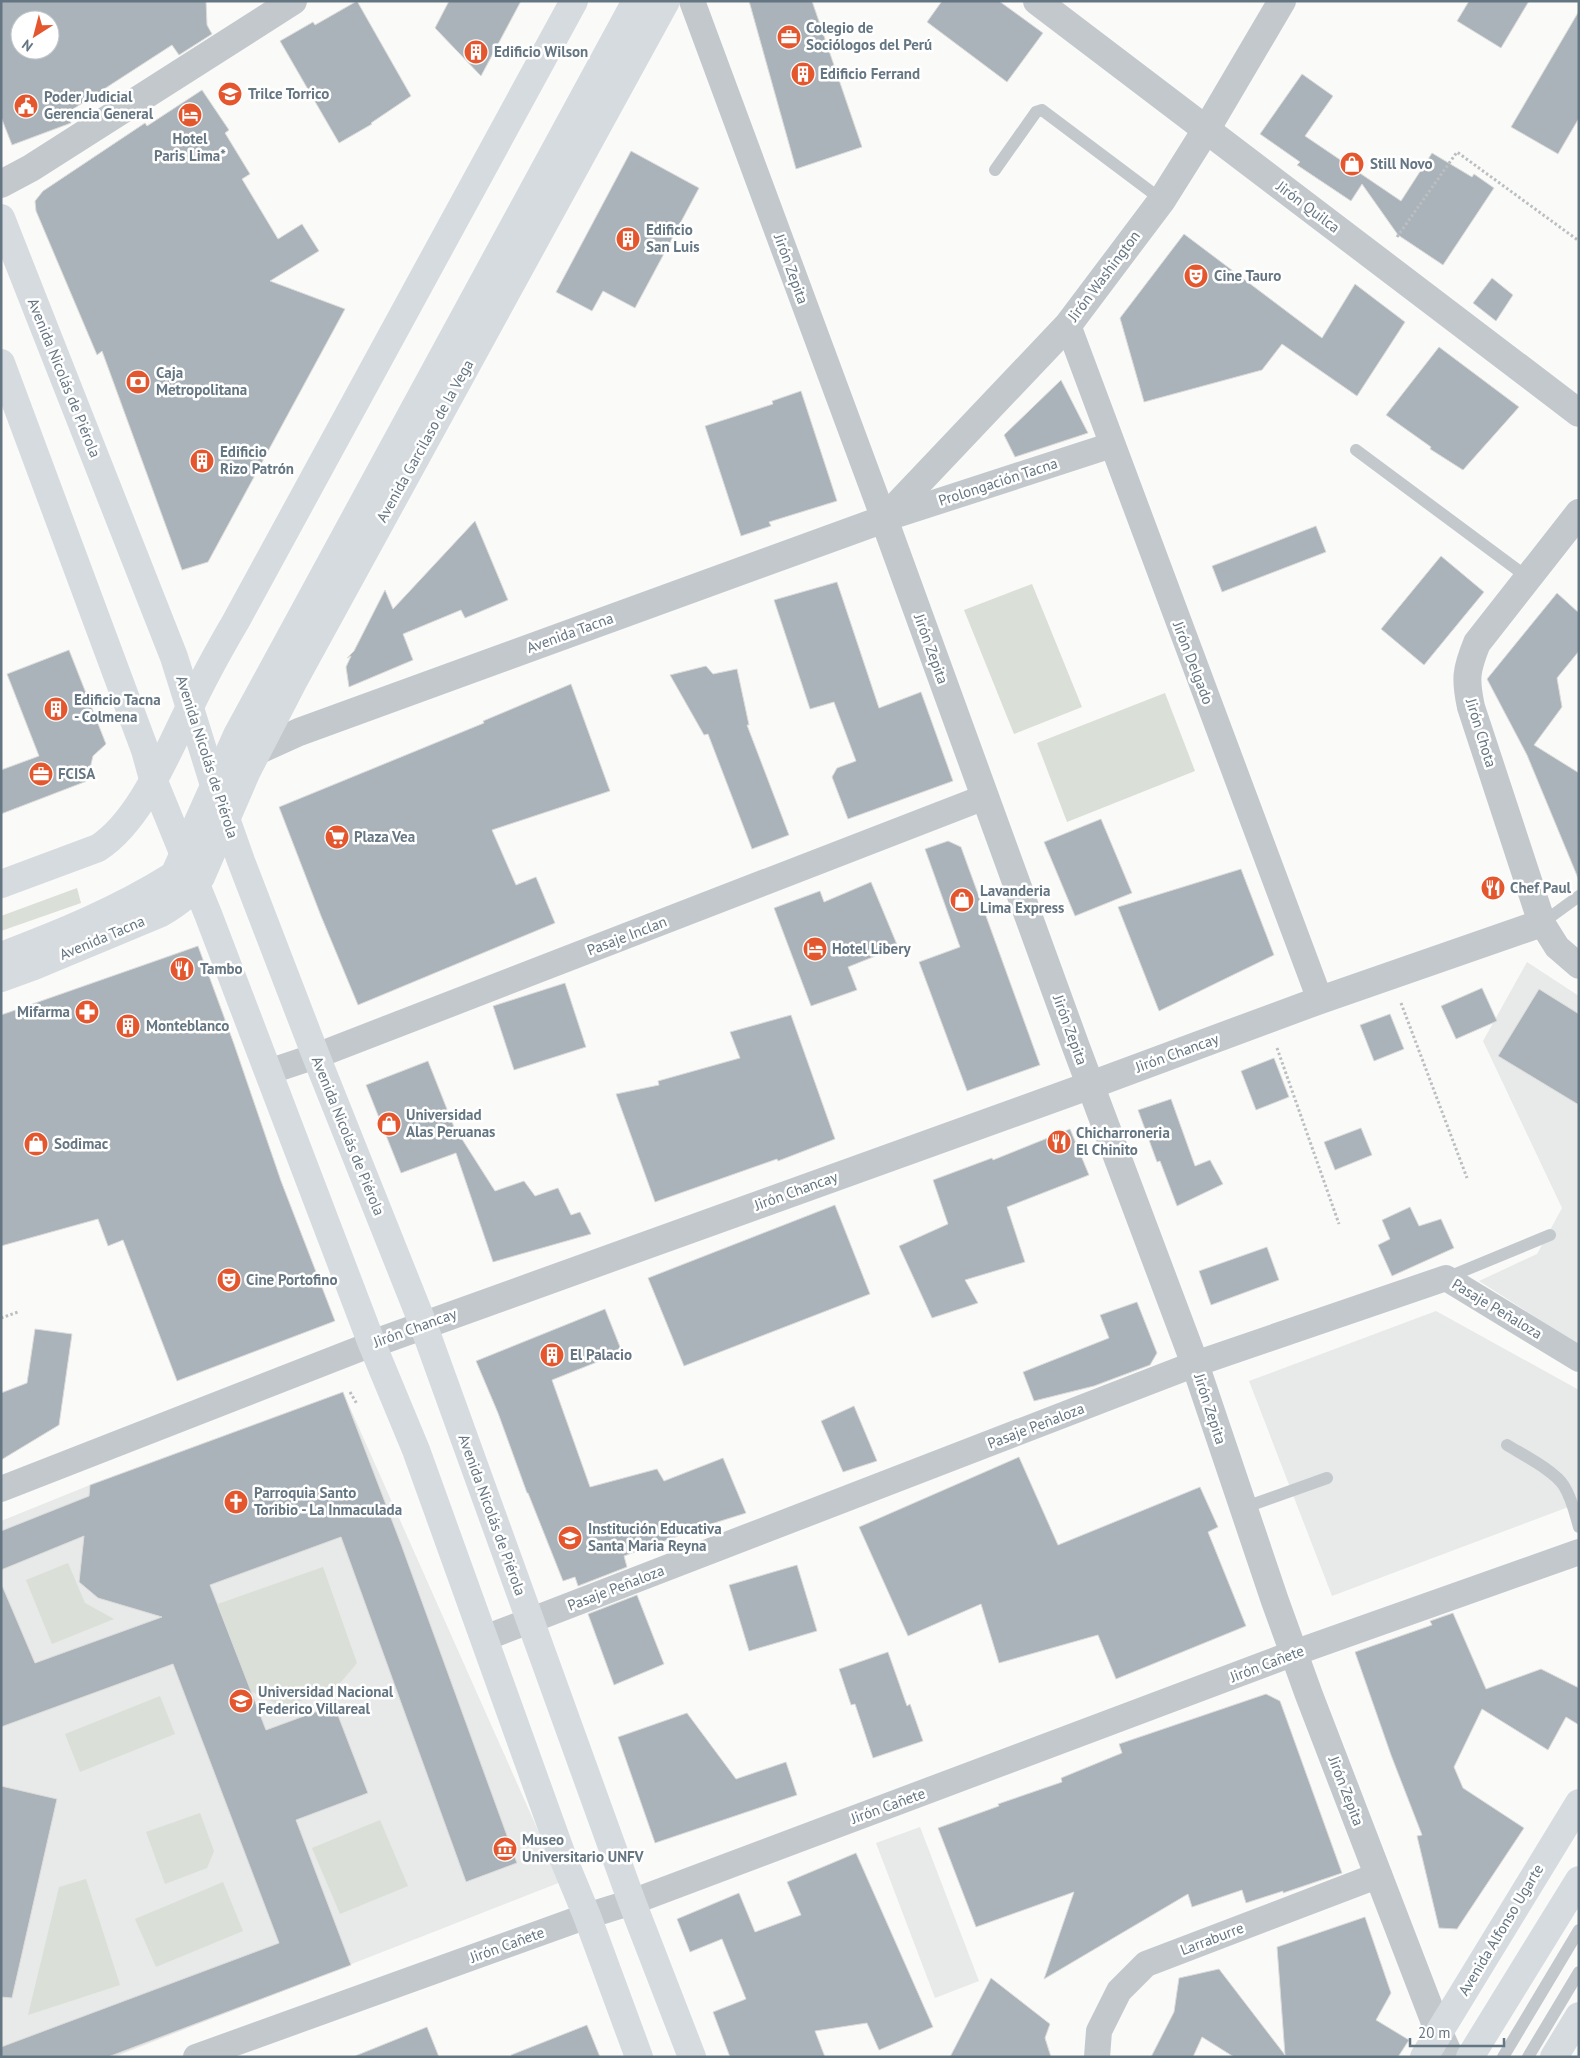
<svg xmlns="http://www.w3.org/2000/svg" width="1580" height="2058" viewBox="0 0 1580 2058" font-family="'PT Sans',sans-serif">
  <rect width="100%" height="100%" fill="#fafaf8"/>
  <g fill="#e8e9e9">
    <polygon points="1527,962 1579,996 1579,1345 1479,1281 1537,1254 1562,1208 1483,1041"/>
    <polygon points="1436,1311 1579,1390 1579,1503 1332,1596 1249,1381"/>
    <polygon points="343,1392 561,1882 114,2057 1,2057 1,1521 90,1485"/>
    <polygon points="920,1827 979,1981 935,1998 876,1843"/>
  </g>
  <g fill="#dadfd7">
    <polygon points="1032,584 1082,707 1014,734 964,610"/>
    <polygon points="1165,693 1195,771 1067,822 1037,743"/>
    <polygon points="77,888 81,903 1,931 1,916"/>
    <polygon points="68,1563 85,1603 114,1619 52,1644 26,1580"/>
    <polygon points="323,1567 357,1663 336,1688 284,1707 250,1691 218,1604"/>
    <polygon points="160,1696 175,1734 80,1772 65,1734"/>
    <polygon points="200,1813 214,1851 207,1868 165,1884 146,1832"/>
    <polygon points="380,1820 408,1886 340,1914 312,1848"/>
    <polygon points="86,1879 120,1985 28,2015 59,1887"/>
    <polygon points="223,1882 243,1931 156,1967 135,1919"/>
  </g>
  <g fill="#aab3b9" stroke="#dcdcda" fill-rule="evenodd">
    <path d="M1,1h205l1,24 5,9 -33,21 -7,-10 -105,68 4,10 -59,22 -11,-28zM20,20h30v30h-30z"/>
    <polygon points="357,1 411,96 371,123 372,124 339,143 280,41 313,22 315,25"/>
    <polygon points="449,1 521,1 481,76 435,28"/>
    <polygon points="749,1 812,1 862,147 796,169"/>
    <polygon points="942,1 999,1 1043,33 1007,82 927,22"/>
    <polygon points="1469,1 1529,1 1501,48 1457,21"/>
    <polygon points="1579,11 1579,118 1558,154 1511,127"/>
    <polygon points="1302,74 1333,96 1305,136 1401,201 1432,153 1472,177 1474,174 1494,188 1443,265 1398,235 1362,184 1351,201 1297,165 1300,162 1260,134"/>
    <polygon points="202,90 229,130 225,133 250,174 242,179 278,239 302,224 319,251 270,281 345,309 208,562 182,570 102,351 97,355 36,211 35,201 43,191 145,123 147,126"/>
    <polygon points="631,151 699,188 635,308 603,291 592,311 556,292"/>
    <polygon points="1184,234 1322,338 1355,284 1405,322 1357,396 1282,344 1262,370 1144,402 1120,318"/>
    <polygon points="1492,278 1513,295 1496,321 1473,303"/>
    <polygon points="1439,347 1519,407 1463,470 1430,449 1431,447 1386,415"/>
    <polygon points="1061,380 1088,433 1015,457 1004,435"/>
    <polygon points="801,391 837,501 769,522 771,526 741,536 705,426 773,404 772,401"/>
    <polygon points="475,521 508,600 465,618 461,610 403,634 413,660 349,687 346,667 351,656 347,658 354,651 385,590 393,609"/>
    <polygon points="1316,526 1326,552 1222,592 1212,566"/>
    <polygon points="1441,556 1484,592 1424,665 1381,629"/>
    <polygon points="837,582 879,708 921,692 953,781 848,819 832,777 837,768 856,761 834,702 810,709 774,600"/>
    <polygon points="1557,593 1579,613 1579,651 1557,678 1562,707 1534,745 1579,773 1578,878 1527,755 1487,679"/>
    <polygon points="69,650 106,744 93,756 87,781 1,814 1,770 39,756 7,674"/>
    <polygon points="706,666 713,674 737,669 749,725 747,725 789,835 752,849 708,734 704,735 670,675"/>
    <polygon points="571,684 610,791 492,830 516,885 536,877 555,923 358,1005 321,916 279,807 484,723 483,721"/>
    <polygon points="1101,819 1132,893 1075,916 1044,842"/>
    <polygon points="948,841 961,847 1040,1065 967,1091 919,962 960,947 925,849"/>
    <polygon points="1241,869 1274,955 1159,1011 1118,907"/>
    <polygon points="871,882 898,947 848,967 857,990 811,1006 774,908 820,891 824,902"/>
    <polygon points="198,946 234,1044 281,1181 335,1321 177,1381 123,1240 108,1246 98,1219 1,1246 1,1015"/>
    <polygon points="565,983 586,1047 514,1070 493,1006"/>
    <polygon points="1482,988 1497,1021 1456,1039 1441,1006"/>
    <polygon points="1539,989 1579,1014 1579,1105 1498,1056"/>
    <polygon points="1390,1014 1404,1049 1374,1061 1360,1025"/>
    <polygon points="791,1015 835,1139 778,1161 777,1159 655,1202 616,1094 659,1085 658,1081 740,1058 730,1032"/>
    <polygon points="1274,1058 1289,1097 1256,1110 1241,1071"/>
    <polygon points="428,1061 458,1137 460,1136 495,1191 524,1181 535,1196 558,1188 571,1215 580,1212 591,1234 493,1262 456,1153 401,1173 366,1085"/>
    <polygon points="1171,1099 1195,1166 1210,1160 1223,1184 1177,1206 1160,1161 1157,1162 1138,1110"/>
    <polygon points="1361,1128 1372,1155 1335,1170 1324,1142"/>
    <polygon points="1070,1129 1089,1175 1007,1207 1025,1262 965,1280 978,1303 932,1318 899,1246 948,1224 933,1180 992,1158 993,1160"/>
    <polygon points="835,1205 870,1294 684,1366 648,1278"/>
    <polygon points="1410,1207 1419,1226 1441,1219 1454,1248 1392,1276 1378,1245 1390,1239 1382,1220"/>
    <polygon points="1267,1247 1279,1280 1211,1305 1199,1271"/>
    <polygon points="1137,1302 1157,1353 1150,1365 1094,1386 1034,1401 1023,1372 1109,1338 1100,1315"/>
    <polygon points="605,1309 622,1352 552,1380 590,1487 657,1469 664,1481 723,1458 746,1513 708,1525 624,1556 627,1567 578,1586 575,1577 563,1581 528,1493 527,1493 498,1413 476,1361"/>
    <polygon points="35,1329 72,1334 59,1425 1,1460 1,1393 27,1383"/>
    <polygon points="343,1392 401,1544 517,1863 466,1882 341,1537 210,1585 266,1730 334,1705 368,1793 296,1820 351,1965 108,2057 1,2057 1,2047 279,1943 173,1664 1,1727 1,1583 35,1663 162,1617 98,1598 79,1582 84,1536 1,1570 1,1531 89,1496 90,1485"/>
    <polygon points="854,1406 877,1461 843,1472 821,1421"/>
    <polygon points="1019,1457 1058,1545 1200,1487 1218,1527 1208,1532 1246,1626 1116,1679 1098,1635 999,1663 981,1604 908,1636 859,1527"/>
    <polygon points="797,1565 817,1631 749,1651 729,1585"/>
    <polygon points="637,1595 664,1664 614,1685 588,1614"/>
    <polygon points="1453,1613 1486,1689 1541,1669 1579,1688 1579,1725 1566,1717 1548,1750 1482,1709 1454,1767 1463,1788 1524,1828 1457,1929 1439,1928 1417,1836 1422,1835 1391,1755 1355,1652 1432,1625 1430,1621"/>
    <polygon points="888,1652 907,1706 910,1704 923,1741 873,1758 855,1704 851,1705 839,1669"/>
    <polygon points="1266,1694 1280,1701 1342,1873 1283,1893 1283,1891 1246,1903 1242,1890 1192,1907 1188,1894 1044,1979 1074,1892 976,1927 938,1828 999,1806 998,1804 1062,1782 1061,1778 1122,1753 1119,1744"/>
    <polygon points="687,1713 736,1779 786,1762 797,1795 655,1843 618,1737"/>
    <polygon points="1,1786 57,1799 12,1998 1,1997"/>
    <polygon points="856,1853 933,2027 879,2050 867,2023 815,2031 825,2057 730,2057 713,2012 746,1999 722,1939 690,1952 677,1919 739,1893 755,1932 801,1915 787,1882"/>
    <polygon points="1365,1917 1391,1993 1376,2020 1409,2040 1398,2057 1234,2057 1202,2037 1193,2057 1151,2057 1174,2012 1179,1978 1219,1969 1285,2055 1277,1947"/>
    <polygon points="991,1978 1050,2024 1045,2038 1051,2057 950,2057"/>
    <polygon points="587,2025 600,2057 512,2057 511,2055"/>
    <polygon points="427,2027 439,2057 355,2057 355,2056"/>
  </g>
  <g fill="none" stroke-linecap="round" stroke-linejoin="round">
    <g stroke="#bbbfc2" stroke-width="3" stroke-dasharray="2.5 2.5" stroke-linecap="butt">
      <polyline points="1397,237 1457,152 1579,241"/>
      <polyline points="1401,1003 1467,1178"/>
      <polyline points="1277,1048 1339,1224"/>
      <polyline points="1,1318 18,1312"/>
      <polyline points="350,1392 357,1404"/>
    </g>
    <g stroke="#c3c8cc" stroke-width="12">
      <polyline points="995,170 1036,112 1042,110 1162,200"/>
      <polyline points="1356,450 1527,577"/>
      <polyline points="1542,923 1579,896"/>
      <polyline points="1446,1278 1550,1235"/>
      <path d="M1507,1445c16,10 48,26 57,41 8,13 11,27 15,41"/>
      <polyline points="1243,1508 1327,1478"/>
      <polyline points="1503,2057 1579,1930"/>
      <polyline points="1528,2057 1579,1972"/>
    </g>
    <g stroke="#c3c8cc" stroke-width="26">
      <polyline points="692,1 884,519 1112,445"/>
      <polyline points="1068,325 1320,1000"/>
      <polyline points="1542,923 1557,947 1579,966"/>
      <polyline points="268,1072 316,1056 985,797"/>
      <polyline points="1,1489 372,1344"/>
      <polyline points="485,1638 1195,1364 1446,1278 1579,1359"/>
      <polyline points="196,2057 587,1916 632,1902 1294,1653 1579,1552"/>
      <polyline points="1097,2057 1099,2031 1119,1991 1146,1964 1379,1875"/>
    </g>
    <g stroke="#c3c8cc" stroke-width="28">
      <polyline points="1037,1 1579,413"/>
      <polyline points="1,184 31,168 293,1"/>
      <polyline points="884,519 1076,1047 1195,1364 1275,1601 1309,1695 1439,2033 1450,2057"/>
      <polyline points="257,751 299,732 884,519 1068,325 1162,200 1206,130 1282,1"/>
      <path d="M372,1344l719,-259 229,-85 222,-77 -71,-216c-6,-28 -5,-37 6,-64l102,-130"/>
    </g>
    <g stroke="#d6dbdf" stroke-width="28">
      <polyline points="1,218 174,657 214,785 241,861 316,1056 423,1324 632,1902 692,2057"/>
      <polyline points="1,363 145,750 153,779 208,914 372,1344 416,1450 563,1858 587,1916 639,2057"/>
    </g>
    <g stroke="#d6dbdf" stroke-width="28">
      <path d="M1,884l97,-36c42,-27 69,-95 91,-139 14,-30 30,-59 47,-88l338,-620"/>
      <path d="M1,956c59,-22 117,-46 170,-79l4,-4 62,-138 399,-734"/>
      <path d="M1,978l33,-12 127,-53c17,-10 29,-19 40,-36l46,-106 46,-89 373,-681"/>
      <polyline points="1424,2057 1579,1803"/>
      <polyline points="1470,2057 1579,1880"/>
      <polyline points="1554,2057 1579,2016"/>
    </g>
  </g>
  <defs>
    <symbol id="office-disc" viewBox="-11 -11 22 22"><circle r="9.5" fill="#e4572e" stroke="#fff"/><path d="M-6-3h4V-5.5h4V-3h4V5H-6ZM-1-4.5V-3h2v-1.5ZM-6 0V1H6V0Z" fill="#fff"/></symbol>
    <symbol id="building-disc" viewBox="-11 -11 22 22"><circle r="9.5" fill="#e4572e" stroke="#fff"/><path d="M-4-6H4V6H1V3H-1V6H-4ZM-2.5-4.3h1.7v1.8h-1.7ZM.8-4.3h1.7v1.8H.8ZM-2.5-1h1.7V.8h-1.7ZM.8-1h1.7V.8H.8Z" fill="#fff"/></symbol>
    <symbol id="school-disc" viewBox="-11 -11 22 22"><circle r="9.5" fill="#e4572e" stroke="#fff"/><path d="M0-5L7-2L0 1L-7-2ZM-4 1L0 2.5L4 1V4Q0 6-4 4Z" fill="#fff"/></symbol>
    <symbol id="civic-disc" viewBox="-11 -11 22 22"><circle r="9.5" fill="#e4572e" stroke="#fff"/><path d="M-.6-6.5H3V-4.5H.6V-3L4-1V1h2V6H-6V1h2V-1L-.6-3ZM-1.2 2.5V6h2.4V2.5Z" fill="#fff"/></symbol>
    <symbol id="hotel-disc" viewBox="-11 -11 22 22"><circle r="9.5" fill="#e4572e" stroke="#fff"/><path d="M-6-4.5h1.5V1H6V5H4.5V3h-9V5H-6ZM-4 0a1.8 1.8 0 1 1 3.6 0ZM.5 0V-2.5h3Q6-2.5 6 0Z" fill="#fff"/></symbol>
    <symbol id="shop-disc" viewBox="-11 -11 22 22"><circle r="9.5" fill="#e4572e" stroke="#fff"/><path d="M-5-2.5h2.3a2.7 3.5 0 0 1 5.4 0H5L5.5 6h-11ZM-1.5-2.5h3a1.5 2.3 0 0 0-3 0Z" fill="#fff"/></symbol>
    <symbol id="theatre-disc" viewBox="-11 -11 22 22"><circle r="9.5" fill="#e4572e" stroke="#fff"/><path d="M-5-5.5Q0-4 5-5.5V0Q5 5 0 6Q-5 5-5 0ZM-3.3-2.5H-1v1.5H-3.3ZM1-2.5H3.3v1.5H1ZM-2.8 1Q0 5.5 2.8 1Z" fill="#fff"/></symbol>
    <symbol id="bank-disc" viewBox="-11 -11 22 22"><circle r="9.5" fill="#e4572e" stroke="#fff"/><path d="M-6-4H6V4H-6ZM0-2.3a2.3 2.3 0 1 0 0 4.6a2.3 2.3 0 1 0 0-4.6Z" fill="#fff"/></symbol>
    <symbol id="supermarket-disc" viewBox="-11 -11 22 22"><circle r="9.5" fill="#e4572e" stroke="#fff"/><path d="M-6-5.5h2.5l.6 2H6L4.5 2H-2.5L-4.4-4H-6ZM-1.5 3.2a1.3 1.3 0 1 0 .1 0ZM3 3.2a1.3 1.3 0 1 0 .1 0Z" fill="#fff"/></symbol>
    <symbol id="restaurant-disc" viewBox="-11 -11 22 22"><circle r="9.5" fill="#e4572e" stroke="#fff"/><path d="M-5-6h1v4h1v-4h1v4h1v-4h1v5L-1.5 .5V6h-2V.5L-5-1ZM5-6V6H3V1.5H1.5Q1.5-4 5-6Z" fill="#fff"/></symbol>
    <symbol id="pharmacy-disc" viewBox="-11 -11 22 22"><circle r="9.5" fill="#e4572e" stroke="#fff"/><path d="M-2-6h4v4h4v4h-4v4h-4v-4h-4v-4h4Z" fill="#fff"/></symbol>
    <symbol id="church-disc" viewBox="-11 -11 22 22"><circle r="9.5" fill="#e4572e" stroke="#fff"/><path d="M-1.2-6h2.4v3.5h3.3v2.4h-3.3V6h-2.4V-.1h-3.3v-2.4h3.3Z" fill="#fff"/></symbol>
    <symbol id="university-disc" viewBox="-11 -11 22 22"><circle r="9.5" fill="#e4572e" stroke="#fff"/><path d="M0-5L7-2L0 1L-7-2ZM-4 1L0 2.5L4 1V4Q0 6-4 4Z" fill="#fff"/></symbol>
    <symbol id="museum-disc" viewBox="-11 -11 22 22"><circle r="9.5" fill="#e4572e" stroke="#fff"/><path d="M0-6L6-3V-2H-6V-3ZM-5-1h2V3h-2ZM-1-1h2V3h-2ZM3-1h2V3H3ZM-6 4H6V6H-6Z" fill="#fff"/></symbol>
  </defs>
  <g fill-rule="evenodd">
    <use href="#office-disc" x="775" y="23" width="28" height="28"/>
    <use href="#building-disc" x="462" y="38" width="28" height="28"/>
    <use href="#building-disc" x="789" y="60" width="28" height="28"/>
    <use href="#school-disc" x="216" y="80" width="28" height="28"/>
    <use href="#civic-disc" x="12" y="92" width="28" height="28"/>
    <use href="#hotel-disc" x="176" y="101" width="28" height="28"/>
    <use href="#shop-disc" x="1338" y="150" width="28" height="28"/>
    <use href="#building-disc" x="614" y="225" width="28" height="28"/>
    <use href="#theatre-disc" x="1182" y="262" width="28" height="28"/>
    <use href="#bank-disc" x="124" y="368" width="28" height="28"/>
    <use href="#building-disc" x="188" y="447" width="28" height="28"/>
    <use href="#building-disc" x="42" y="695" width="28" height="28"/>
    <use href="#office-disc" x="27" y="760" width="28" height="28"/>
    <use href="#supermarket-disc" x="323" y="823" width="28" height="28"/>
    <use href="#restaurant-disc" x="1479" y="874" width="28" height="28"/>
    <use href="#shop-disc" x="948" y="886" width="28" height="28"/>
    <use href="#hotel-disc" x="801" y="935" width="28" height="28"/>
    <use href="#restaurant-disc" x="168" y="955" width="28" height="28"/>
    <use href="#pharmacy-disc" x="73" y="998" width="28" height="28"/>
    <use href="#building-disc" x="114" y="1012" width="28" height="28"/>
    <use href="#shop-disc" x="375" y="1110" width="28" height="28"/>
    <use href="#restaurant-disc" x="1045" y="1128" width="28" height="28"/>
    <use href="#shop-disc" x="22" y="1130" width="28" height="28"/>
    <use href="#theatre-disc" x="215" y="1266" width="28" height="28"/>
    <use href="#building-disc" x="538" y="1341" width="28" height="28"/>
    <use href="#church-disc" x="222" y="1488" width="28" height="28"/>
    <use href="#school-disc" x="556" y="1524" width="28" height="28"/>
    <use href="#university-disc" x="227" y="1687" width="28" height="28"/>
    <use href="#museum-disc" x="491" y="1835" width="28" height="28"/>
  </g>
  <g text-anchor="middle" stroke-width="5" stroke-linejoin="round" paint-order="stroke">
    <g font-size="15" font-weight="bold" fill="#657683" stroke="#fff" text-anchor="start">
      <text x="806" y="33">Colegio de<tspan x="806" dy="17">Sociólogos del Perú</tspan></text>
      <text x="494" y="57">Edificio Wilson</text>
      <text x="820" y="79">Edificio Ferrand</text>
      <text x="248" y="99">Trilce Torrico</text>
      <text x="44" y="102">Poder Judicial<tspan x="44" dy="17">Gerencia General</tspan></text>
      <text x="190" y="144" text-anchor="middle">Hotel<tspan x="190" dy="17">Paris Lima*</tspan></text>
      <text x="1370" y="169">Still Novo</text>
      <text x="646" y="235">Edificio<tspan x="646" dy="17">San Luis</tspan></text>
      <text x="1214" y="281">Cine Tauro</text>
      <text x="156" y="378">Caja<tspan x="156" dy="17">Metropolitana</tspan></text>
      <text x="220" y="457">Edificio<tspan x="220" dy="17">Rizo Patrón</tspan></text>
      <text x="74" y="705">Edificio Tacna<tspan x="74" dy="17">- Colmena</tspan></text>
      <text x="58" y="779">FCISA</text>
      <text x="354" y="842">Plaza Vea</text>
      <text x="1510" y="893">Chef Paul</text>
      <text x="980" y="896">Lavanderia<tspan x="980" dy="17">Lima Express</tspan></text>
      <text x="832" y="954">Hotel Libery</text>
      <text x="200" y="974">Tambo</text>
      <text x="70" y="1017" text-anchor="end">Mifarma</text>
      <text x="146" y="1031">Monteblanco</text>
      <text x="406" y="1120">Universidad<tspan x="406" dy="17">Alas Peruanas</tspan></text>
      <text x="1076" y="1138">Chicharroneria<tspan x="1076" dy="17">El Chinito</tspan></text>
      <text x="54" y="1149">Sodimac</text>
      <text x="246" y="1285">Cine Portofino</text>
      <text x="570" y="1360">El Palacio</text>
      <text x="254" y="1498">Parroquia Santo<tspan x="254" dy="17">Toribio - La Inmaculada</tspan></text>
      <text x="588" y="1534">Institución Educativa<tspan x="588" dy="17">Santa Maria Reyna</tspan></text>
      <text x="258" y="1697">Universidad Nacional<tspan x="258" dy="17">Federico Villareal</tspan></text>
      <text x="522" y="1845">Museo<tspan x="522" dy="17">Universitario UNFV</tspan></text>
    </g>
    <g font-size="15" fill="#657683" stroke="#fff">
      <text transform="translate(1308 207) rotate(37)" y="5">Jirón Quilca</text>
      <text transform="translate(791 269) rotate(70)" y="5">Jirón Zepita</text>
      <text transform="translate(1104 276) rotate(-53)" y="5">Jirón Washington</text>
      <text transform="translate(64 378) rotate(68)" y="5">Avenida Nicolás de Piérola</text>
      <text transform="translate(425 441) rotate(-61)" y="5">Avenida Garcilaso de la Vega</text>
      <text transform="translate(998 482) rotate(-18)" y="5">Prolongación Tacna</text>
      <text transform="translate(570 633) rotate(-20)" y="5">Avenida Tacna</text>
      <text transform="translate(931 649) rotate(70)" y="5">Jirón Zepita</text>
      <text transform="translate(1193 663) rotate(69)" y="5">Jirón Delgado</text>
      <text transform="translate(1481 733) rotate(73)" y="5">Jirón Chota</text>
      <text transform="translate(207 757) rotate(72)" y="5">Avenida Nicolás de Piérola</text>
      <text transform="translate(627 936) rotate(-21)" y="5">Pasaje Inclan</text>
      <text transform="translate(102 938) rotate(-23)" y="5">Avenida Tacna</text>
      <text transform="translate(1070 1030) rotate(70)" y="5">Jirón Zepita</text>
      <text transform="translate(1177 1053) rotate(-20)" y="5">Jirón Chancay</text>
      <text transform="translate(348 1136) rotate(68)" y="5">Avenida Nicolás de Piérola</text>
      <text transform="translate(796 1191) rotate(-20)" y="5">Jirón Chancay</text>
      <text transform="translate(1497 1309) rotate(31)" y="5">Pasaje Peñaloza</text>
      <text transform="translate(415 1328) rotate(-20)" y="5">Jirón Chancay</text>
      <text transform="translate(1210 1409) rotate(72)" y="5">Jirón Zepita</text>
      <text transform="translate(1036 1426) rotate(-21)" y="5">Pasaje Peñaloza</text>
      <text transform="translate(492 1515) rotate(70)" y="5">Avenida Nicolás de Piérola</text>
      <text transform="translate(616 1588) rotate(-21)" y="5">Pasaje Peñaloza</text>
      <text transform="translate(1267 1664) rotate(-21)" y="5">Jirón Cañete</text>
      <text transform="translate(1346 1791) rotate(69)" y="5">Jirón Zepita</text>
      <text transform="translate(888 1806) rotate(-20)" y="5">Jirón Cañete</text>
      <text transform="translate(1501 1930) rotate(-59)" y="5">Avenida Alfonso Ugarte</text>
      <text transform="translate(1212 1939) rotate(-21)" y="5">Larraburre</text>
      <text transform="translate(507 1945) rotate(-20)" y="5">Jirón Cañete</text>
    </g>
  </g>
  <rect width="1580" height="2058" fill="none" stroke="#657683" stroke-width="5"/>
  <g transform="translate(35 35) rotate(216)"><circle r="24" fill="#ffffff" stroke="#c1c8cd"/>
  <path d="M0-4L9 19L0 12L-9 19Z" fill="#e4572e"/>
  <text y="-8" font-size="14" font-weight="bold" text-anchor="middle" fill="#657683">N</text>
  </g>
  <path d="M1410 2038v8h94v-8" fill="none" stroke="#657683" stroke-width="2.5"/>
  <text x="1418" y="2038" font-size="15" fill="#657683" stroke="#ffffff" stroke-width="4" paint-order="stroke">20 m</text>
</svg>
